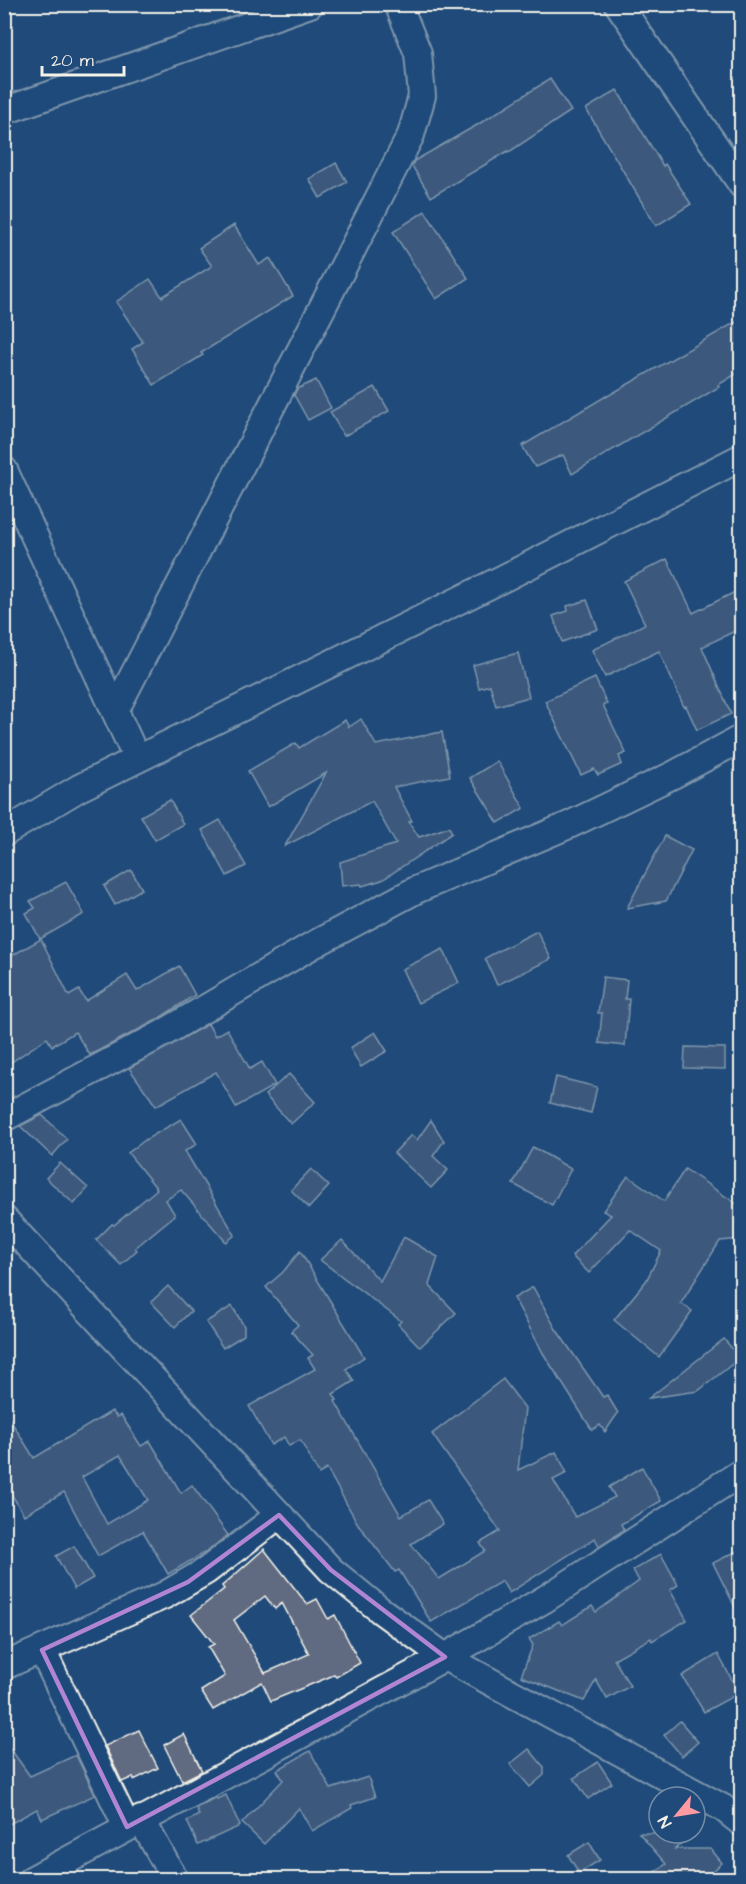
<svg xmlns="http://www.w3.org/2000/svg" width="746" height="1884" viewBox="0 0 746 1884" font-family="'Architects Daughter',sans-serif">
  <rect width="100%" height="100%" fill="#1f4a7a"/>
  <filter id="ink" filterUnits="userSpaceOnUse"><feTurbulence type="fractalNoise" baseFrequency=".0167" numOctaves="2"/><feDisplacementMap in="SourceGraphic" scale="12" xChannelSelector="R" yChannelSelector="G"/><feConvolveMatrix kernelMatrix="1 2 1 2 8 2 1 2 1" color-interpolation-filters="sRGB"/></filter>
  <g filter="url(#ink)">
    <g fill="#606b81" stroke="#f4f1e8" stroke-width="1.5" fill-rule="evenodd">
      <polygon points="550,79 571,111 509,152 508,151 431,197 412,166 414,161 477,125"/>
      <polygon points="617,90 663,166 665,164 691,204 656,226 586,109"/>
      <polygon points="336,163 347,182 320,198 309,179"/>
      <polygon points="425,211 468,278 436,299 393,232"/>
      <polygon points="234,225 259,265 270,258 293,296 201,353 203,355 154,385 132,349 143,342 116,302 150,279 162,297 212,266 199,248"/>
      <polygon points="741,319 741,371 718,385 719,387 572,474 563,455 535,467 522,446 606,396 606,397"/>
      <polygon points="316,380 331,408 308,420 294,395 297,389"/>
      <polygon points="375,387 389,411 344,436 330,412"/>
      <polygon points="667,559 693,613 741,589 741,628 702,647 731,714 697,730 686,706 684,707 659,651 605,677 592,650 645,624 624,581"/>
      <polygon points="587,600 598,629 562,642 553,616 568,611 567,606"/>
      <polygon points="518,653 529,697 496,706 490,685 479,688 473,665"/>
      <polygon points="595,678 607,704 603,705 626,753 619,756 622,764 598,775 594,769 581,775 545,701"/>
      <polygon points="361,719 376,745 442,732 450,776 394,787 412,821 409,822 419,837 449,827 452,833 382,880 362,886 361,884 342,886 340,862 396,844 372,801 285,846 326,773 268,807 248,771 296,743 299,748 345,720 349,727"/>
      <polygon points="497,761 524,808 498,823 470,778"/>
      <polygon points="170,800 183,824 155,840 141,816"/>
      <polygon points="220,820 246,866 227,876 202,830"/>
      <polygon points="665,836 692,850 666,901 627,908"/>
      <polygon points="131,870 142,889 115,905 104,886"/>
      <polygon points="66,882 84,914 40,939 26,913 35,908 30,901"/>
      <polygon points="537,931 551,959 497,985 485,958"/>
      <polygon points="41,939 69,996 79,990 86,1001 127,975 137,991 179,966 195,995 155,1021 90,1055 75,1032 52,1046 47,1038 4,1067 4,960"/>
      <polygon points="443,949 459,983 418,1003 402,969"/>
      <polygon points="603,977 627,980 625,999 629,999 625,1046 599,1043 602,1013 598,1013"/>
      <polygon points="208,1024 215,1036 227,1029 250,1069 262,1062 275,1085 236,1107 216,1072 156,1106 129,1068"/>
      <polygon points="375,1032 387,1051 361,1067 350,1048"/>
      <polygon points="685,1047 725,1048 725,1069 684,1068"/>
      <polygon points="289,1074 315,1102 291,1124 265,1095"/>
      <polygon points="556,1077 597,1087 591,1113 550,1103"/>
      <polygon points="42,1115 67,1139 52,1156 20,1126"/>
      <polygon points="181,1119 197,1144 185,1151 235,1235 226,1242 181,1190 166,1200 175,1215 135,1248 137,1250 121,1265 96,1240 112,1224 114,1225 157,1189 128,1153 145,1140"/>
      <polygon points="431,1120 444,1141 433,1156 448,1170 431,1188 394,1153 411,1135 417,1140"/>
      <polygon points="533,1147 571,1169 552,1205 513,1184"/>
      <polygon points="60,1163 88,1188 74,1204 46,1178"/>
      <polygon points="311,1169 329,1186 309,1208 291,1190"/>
      <polygon points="685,1169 741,1207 741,1239 720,1241 681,1303 692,1311 659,1357 614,1320 646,1281 661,1251 630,1230 589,1273 572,1256 611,1215 603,1211 628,1176 664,1201"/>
      <polygon points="404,1237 438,1257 429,1285 456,1313 420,1347 398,1324 401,1321 320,1260 342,1240 380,1281"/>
      <polygon points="300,1251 364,1357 346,1369 354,1381 333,1394 337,1400 335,1401 401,1516 428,1500 443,1524 411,1544 439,1579 485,1551 480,1543 500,1531 432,1434 503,1379 525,1408 518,1470 556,1452 567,1473 553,1480 575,1517 615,1497 609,1487 642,1467 661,1501 621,1524 624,1530 599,1546 595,1538 509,1593 502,1581 431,1622 399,1570 395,1572 358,1524 327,1469 319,1474 300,1440 289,1446 284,1437 271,1445 249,1406 315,1369 308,1358 313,1355 291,1331 298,1325 266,1287 283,1272"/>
      <polygon points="168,1286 191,1311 175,1327 151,1302"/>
      <polygon points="533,1287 556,1329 603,1397 607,1395 618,1413 605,1432 600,1425 592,1430 543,1353 514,1298"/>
      <polygon points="232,1306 244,1326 244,1335 223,1348 206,1322"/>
      <polygon points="724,1339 740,1358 698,1391 649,1398"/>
      <path d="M4,1410l30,48 78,-47 5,6 4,-2 20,31 9,-5 31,52 11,-8 36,50 -22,17 -38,22 -25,-43 -45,25 -34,-64 -40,23 -20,-33zM120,1455l28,45 -41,24 -25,-47z"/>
      <polygon points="74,1546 93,1578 74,1589 56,1556"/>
      <path d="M264,1549l43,55 10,-5 11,20 7,-4 25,48 -24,14 -2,-2 -63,26 -9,-19 -49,28 -12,-19 24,-15 -17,-29 6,-3 -23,-29 33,-26 -2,-3zM265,1596l10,13 7,-6 27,51 -44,19 -31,-53z"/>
      <polygon points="741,1549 741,1619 713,1563"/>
      <polygon points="661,1554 678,1585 670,1590 687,1620 652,1641 651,1638 614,1659 630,1686 607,1699 596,1680 584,1701 521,1676 533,1645 529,1639 559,1621 562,1625 592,1606 596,1612 639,1581 633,1570"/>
      <polygon points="718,1654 739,1693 704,1712 682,1676"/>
      <polygon points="680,1721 698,1742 682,1756 664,1735"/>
      <polygon points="139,1730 158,1768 134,1780 133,1777 122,1782 105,1746"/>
      <polygon points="184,1734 202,1771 182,1781 164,1745"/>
      <polygon points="4,1740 30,1776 76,1755 95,1795 42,1819 37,1809 4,1827"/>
      <polygon points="529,1749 544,1767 544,1775 530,1787 510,1764"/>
      <polygon points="310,1751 331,1789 368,1777 375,1797 351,1805 352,1808 312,1831 299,1808 264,1844 242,1823 283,1780 277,1770"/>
      <polygon points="598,1762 612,1783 588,1799 574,1778"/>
      <polygon points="226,1795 240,1826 198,1845 187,1821 199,1815 196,1808 216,1797 217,1799"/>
      <polygon points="639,1833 692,1833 675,1849 711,1849 722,1863 703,1880 643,1880 666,1864"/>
      <polygon points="589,1842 600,1860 579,1873 568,1855"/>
    </g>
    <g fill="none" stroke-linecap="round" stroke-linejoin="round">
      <defs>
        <g id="street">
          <polyline points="618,4 742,185"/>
          <polyline points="4,111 310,4"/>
          <polyline points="4,470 137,759"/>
          <polyline points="115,711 411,135 422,96 418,53 398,4"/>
          <polyline points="4,833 79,788 502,579 742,457"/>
          <polyline points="4,1118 162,1034 311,946 416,890 569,825 673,775 742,738"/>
          <polyline points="4,1219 331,1570 380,1610 445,1657 545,1599 742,1472"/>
          <polyline points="42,1650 127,1827"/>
          <polyline points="4,1666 165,1595 206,1571 279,1515"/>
          <polyline points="141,1819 175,1880"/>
          <polyline points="31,1880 445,1657 723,1808 742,1823"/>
        </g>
      </defs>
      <use href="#street" stroke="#f4f1e8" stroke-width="30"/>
      <use href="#street" stroke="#1f4a7a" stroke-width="26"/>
    </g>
  </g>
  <path d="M0 0H746V1884H0ZM279,1515l52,55 114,87 -318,170 -85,-177 146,-68z" fill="#1f4a7a" fill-opacity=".55" fill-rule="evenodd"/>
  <path fill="none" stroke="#b185d1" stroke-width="4.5" stroke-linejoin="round" d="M279,1515l52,55 114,87 -318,170 -85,-177 146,-68z"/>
  <rect width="746" height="1884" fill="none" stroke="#1f4a7a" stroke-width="24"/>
  <rect x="12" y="12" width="722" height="1860" fill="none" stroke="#f4f1e8" stroke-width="2" filter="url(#ink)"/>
  <g transform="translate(677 1815) rotate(240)"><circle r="28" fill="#1f4a7a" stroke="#748da6" stroke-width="1.5"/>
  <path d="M0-4.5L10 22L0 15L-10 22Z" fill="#ff9aa2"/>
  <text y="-9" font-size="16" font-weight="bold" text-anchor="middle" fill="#f4f1e8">N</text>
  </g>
  <path d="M42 66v9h82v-9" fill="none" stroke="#f4f1e8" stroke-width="3"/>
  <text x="51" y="66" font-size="18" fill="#f4f1e8" stroke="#1f4a7a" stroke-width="4.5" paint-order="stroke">20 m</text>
</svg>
